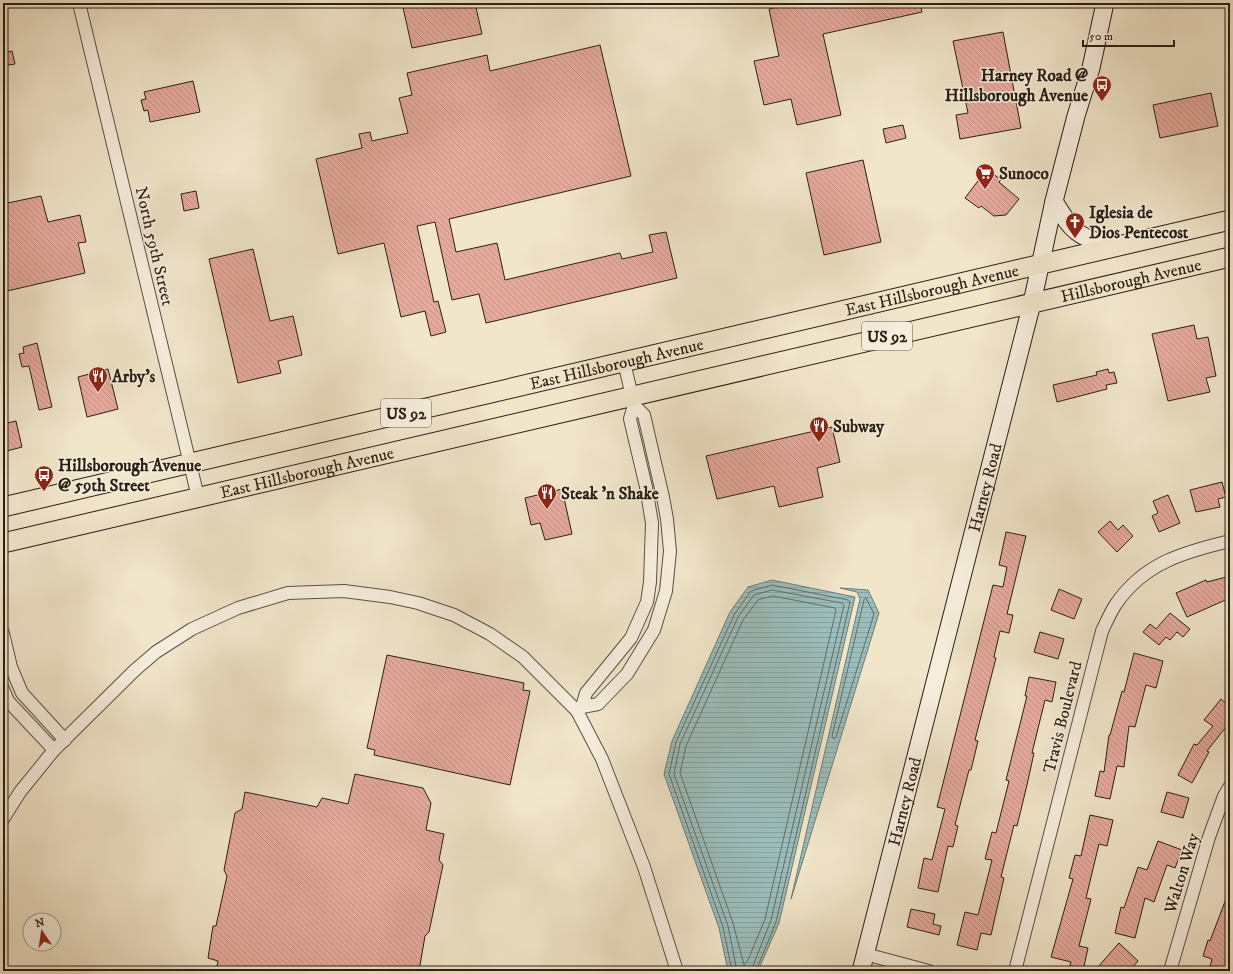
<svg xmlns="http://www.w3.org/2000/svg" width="1233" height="974" viewBox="0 0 1233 974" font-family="'IM FELL DW Pica',serif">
  <defs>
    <pattern id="water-rules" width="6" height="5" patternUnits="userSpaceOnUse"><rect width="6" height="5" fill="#9cbebc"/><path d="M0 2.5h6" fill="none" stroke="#86a3a1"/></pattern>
    <pattern id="building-back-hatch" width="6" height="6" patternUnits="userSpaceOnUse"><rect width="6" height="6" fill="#e6aa9d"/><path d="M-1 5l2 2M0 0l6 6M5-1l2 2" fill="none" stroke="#c59286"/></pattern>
  </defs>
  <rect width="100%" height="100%" fill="#f1e5ca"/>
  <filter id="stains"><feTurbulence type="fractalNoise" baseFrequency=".005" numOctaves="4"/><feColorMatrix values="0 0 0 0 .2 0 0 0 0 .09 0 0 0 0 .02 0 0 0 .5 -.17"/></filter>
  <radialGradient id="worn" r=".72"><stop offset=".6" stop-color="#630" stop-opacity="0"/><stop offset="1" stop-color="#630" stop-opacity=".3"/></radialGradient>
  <g fill="url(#water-rules)" stroke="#6e7e79">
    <polygon points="772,580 855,597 779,923 758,971 728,971 719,928 664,774 672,741 730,612 748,587"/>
    <polygon points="840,588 868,590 879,613 791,899 860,599 857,592"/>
  </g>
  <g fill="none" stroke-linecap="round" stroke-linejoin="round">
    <g stroke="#626e68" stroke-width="1">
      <polygon points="773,596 835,608 836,610 765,919 748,960 744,965 733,923 680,773 686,746 743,620 758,600"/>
      <polygon points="866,598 874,614 836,737 834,739 832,736 864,600"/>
      <polyline points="732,971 723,927 669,774 676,742 734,615 751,591 772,585 848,600 850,602 776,922 756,971"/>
      <polyline points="737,971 728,926 674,774 680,744 738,617 754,595 772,590 842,603 844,605 771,920 751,971"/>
    </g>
  </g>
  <g fill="url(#building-back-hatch)" stroke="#291f15">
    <polygon points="402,3 475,3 482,34 412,48"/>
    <polygon points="797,3 920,3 922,12 823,34 841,115 797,125 791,99 764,105 754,61 779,56 769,9"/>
    <polygon points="1003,32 1021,128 960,139 956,115 968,113 953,41"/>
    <polygon points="600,45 631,176 449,219 456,252 497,243 505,280 620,253 622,259 653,252 649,235 666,232 677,278 486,323 479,294 452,300 435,222 417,226 434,302 438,301 446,332 431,336 425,311 401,317 384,243 338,254 316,159 362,148 359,134 370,132 372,141 408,133 399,98 412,95 407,73 487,55 490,71"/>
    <polygon points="12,51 15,64 3,66 3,53"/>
    <polygon points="193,81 200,112 150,122 148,110 144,111 141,100 146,99 144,92"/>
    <polygon points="1211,93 1218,126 1160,138 1153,105"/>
    <polygon points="903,125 906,138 886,143 883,129"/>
    <polygon points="863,160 881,242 824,255 806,173"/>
    <polygon points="987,169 1001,180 999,182 1019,199 1006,215 994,216 981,206 979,208 965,198"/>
    <polygon points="196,191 199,208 184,211 181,194"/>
    <polygon points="41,196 48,222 80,215 86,242 78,243 85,273 3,292 3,204"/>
    <polygon points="253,249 270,321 293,316 302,355 278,361 281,373 238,383 209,259"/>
    <polygon points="1194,325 1197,339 1208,337 1216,376 1206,378 1210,392 1168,401 1152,334"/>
    <polygon points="37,343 52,407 39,410 29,366 22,367 19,354 24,353 23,347"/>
    <polygon points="108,369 118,409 87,417 78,377"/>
    <polygon points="1108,369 1109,373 1114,372 1117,383 1106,385 1107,389 1057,402 1053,385 1097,375 1096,372"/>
    <polygon points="16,421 22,447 3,452 3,424"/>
    <polygon points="832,427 840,462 817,468 823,497 779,507 774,486 717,499 706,456"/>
    <polygon points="1222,482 1226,497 1218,499 1220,507 1196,512 1190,490"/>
    <polygon points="562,489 572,534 545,540 540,523 531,525 525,498"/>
    <polygon points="1168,495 1180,523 1159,532 1152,516 1158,513 1153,501"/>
    <polygon points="1110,521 1118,530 1123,525 1133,536 1117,552 1098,532"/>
    <polygon points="1006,532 1026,536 1007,614 1013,615 1009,633 1000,631 994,657 996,658 975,740 978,741 971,770 969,770 955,825 958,826 953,847 948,846 938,892 918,888 924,858 932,860 945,809 937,807 993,585 1003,587 1007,567 999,565"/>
    <polygon points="1230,576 1230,598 1187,617 1176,593 1206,580 1207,582"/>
    <polygon points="1059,589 1082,599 1074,619 1051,610"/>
    <polygon points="1170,613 1190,629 1183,637 1177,632 1170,640 1166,637 1159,645 1143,632 1150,624 1156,629"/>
    <polygon points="1040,632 1064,639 1058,659 1034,652"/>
    <polygon points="1134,653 1163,661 1156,688 1146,685 1135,727 1129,726 1124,767 1117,766 1110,799 1095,796 1100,771 1104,772 1109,735 1110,735 1122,691 1124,692"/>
    <polygon points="387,655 524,683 523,690 530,691 510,785 374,755 375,750 367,748"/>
    <polygon points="1029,677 1056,682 1052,702 1045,700 1032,753 1034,753 1027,785 1017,826 1014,825 1001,877 1004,878 991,935 981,933 977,950 957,945 965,912 978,915 992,860 985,859 992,832 996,833 1009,781 1006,780 1027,696 1025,696"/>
    <polygon points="1221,699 1230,707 1230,722 1207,751 1209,752 1192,783 1178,775 1194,744 1197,745 1213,726 1204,720"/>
    <polygon points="355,774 423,788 431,803 426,830 444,834 439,860 443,865 429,932 425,936 419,971 216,971 218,961 208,958 213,926 216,926 227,876 224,870 235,813 242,809 245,792 317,807 322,798 348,804"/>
    <polygon points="1167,792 1189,798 1183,818 1161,812"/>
    <polygon points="1090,815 1113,820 1107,846 1099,844 1086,898 1091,899 1079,946 1088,948 1083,971 1068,971 1071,962 1051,957 1073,879 1069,878 1075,855 1081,856"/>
    <polygon points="1158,841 1182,850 1175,868 1167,865 1154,902 1145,898 1135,938 1115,933 1121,907 1124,908 1138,867 1147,870"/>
    <polygon points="1229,891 1230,971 1209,971 1212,959 1203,956 1208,940 1210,941"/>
    <polygon points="911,909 935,914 933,924 941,926 939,935 907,927"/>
    <polygon points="1119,943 1138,961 1129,971 1103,971 1098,967"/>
  </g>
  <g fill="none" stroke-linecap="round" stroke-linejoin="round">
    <defs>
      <g id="street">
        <polyline points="79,3 198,497"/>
        <polyline points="3,633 11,667 22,693 65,740"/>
        <polyline points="3,689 8,701 54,750"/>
        <polyline points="582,707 598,704 627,674 654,630 666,591 670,551 667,519 663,497 644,415 634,405 624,362"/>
        <polyline points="577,711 582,707 586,693 631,638 647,602 650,582 652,523 646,487 630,419 634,405"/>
        <polyline points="3,819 20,792 54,750 135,670 156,652 192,629 238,608 288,593 344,591 390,597 418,603 454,615 490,634 523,657 577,711 602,759 644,867 677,971"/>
        <polyline points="865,954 929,971"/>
        <path d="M1015,971l87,-340c4,-8 8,-18 14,-27 28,-41 68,-52 114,-63"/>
        <polyline points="1170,971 1209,837 1224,796 1230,786"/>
      </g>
      <g id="secondary">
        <path d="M1054,201c19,32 23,35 58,46"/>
        <path id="s1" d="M861,971l171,-668 22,-102 22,-85 15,-48 14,-65"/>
      </g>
      <g id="primary">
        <path id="s2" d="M3,507l1227,-287"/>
        <path id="s3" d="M3,543l1227,-286"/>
      </g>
    </defs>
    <use href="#street" stroke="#5b5042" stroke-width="14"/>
    <use href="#secondary" stroke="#291f15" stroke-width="19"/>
    <use href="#primary" stroke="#291f15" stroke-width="21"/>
    <use href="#street" stroke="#f6eedd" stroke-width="12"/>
    <use href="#secondary" stroke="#f6eedd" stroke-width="17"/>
    <use href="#primary" stroke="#f1e5ca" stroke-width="19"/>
  </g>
  <defs>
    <symbol id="bus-pin" viewBox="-11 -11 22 30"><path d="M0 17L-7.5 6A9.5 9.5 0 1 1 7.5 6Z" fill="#8f2418" stroke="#f6eedd"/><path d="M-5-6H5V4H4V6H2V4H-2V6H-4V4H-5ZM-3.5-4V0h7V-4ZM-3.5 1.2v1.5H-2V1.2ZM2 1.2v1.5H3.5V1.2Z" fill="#fff"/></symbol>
    <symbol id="supermarket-pin" viewBox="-11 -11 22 30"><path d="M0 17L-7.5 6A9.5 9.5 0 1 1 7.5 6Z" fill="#8f2418" stroke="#f6eedd"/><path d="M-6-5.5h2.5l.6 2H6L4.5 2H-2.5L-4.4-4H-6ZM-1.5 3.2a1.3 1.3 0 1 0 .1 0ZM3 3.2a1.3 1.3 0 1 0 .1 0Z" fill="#fff"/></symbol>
    <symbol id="church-pin" viewBox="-11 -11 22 30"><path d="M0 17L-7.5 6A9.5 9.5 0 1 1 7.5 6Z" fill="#8f2418" stroke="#f6eedd"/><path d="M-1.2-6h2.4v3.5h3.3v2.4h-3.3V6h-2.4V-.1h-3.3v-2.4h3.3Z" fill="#fff"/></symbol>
    <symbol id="restaurant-pin" viewBox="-11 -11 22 30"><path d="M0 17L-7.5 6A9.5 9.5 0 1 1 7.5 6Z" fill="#8f2418" stroke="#f6eedd"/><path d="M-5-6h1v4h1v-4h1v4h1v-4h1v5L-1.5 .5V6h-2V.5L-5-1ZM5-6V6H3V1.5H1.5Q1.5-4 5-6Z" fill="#fff"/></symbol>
  </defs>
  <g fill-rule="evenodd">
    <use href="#bus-pin" x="1091" y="74" width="22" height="30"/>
    <use href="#supermarket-pin" x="974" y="162" width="22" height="30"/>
    <use href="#church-pin" x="1064" y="211" width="22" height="30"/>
    <use href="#restaurant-pin" x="87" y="365" width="22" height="30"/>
    <use href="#restaurant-pin" x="808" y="415" width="22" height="30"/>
    <use href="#bus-pin" x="33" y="464" width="22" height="30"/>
    <use href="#restaurant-pin" x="536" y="482" width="22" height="30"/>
  </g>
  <g text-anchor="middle" stroke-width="3" stroke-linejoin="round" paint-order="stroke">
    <g fill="#f6eedd" stroke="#665d51" stroke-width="1">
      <rect x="862" y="322" width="50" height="28" rx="3"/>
      <rect x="381" y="399" width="50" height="28" rx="3"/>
    </g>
    <g font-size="16" font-weight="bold" fill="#291f15">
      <text x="887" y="342">US 92</text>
      <text x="406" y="419">US 92</text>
    </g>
    <g font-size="17" font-weight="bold" fill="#291f15" stroke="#f6eedd" text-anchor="start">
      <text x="1088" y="81" text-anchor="end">Harney Road @<tspan x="1088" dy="20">Hillsborough Avenue</tspan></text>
      <text x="999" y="179">Sunoco</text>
      <text x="1089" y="218">Iglesia de<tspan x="1089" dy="20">Dios Pentecost</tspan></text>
      <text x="112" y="382">Arby's</text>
      <text x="833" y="432">Subway</text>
      <text x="58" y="471">Hillsborough Avenue<tspan x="58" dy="20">@ 59th Street</tspan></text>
      <text x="561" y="499">Steak 'n Shake</text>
    </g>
    <g font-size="17" fill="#291f15" stroke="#f6eedd">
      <text transform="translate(155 246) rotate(77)" y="6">North 59th Street</text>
      <text dy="6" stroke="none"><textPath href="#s3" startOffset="1158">Hillsborough Avenue</textPath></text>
      <text dy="6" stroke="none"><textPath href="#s2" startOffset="954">East Hillsborough Avenue</textPath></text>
      <text dy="6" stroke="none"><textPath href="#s2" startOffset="630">East Hillsborough Avenue</textPath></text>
      <text dy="6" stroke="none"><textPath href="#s3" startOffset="312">East Hillsborough Avenue</textPath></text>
      <text dy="6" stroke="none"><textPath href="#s1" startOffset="499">Harney Road</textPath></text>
      <text transform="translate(1062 717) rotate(-76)" y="6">Travis Boulevard</text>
      <text dy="6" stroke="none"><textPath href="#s1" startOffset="175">Harney Road</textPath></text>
      <text transform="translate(1181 873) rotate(-73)" y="6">Walton Way</text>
    </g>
  </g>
  <rect width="1233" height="974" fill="none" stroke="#f1e5ca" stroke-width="16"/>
  <rect x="4" y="4" width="1225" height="966" fill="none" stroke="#291f15" stroke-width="2"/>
  <rect x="8" y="8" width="1217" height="958" fill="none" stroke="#291f15"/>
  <g transform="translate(42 932) rotate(347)"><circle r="19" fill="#f6eedd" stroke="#a49b8d"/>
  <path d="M0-3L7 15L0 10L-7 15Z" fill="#8f2418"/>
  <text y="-6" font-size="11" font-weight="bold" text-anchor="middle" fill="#291f15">N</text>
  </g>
  <path d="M1083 40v6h91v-6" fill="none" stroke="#291f15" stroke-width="2"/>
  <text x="1089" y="40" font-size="12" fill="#291f15" stroke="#f6eedd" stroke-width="3" paint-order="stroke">50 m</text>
  <rect width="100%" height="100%" filter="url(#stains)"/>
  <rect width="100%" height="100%" fill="url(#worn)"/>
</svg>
